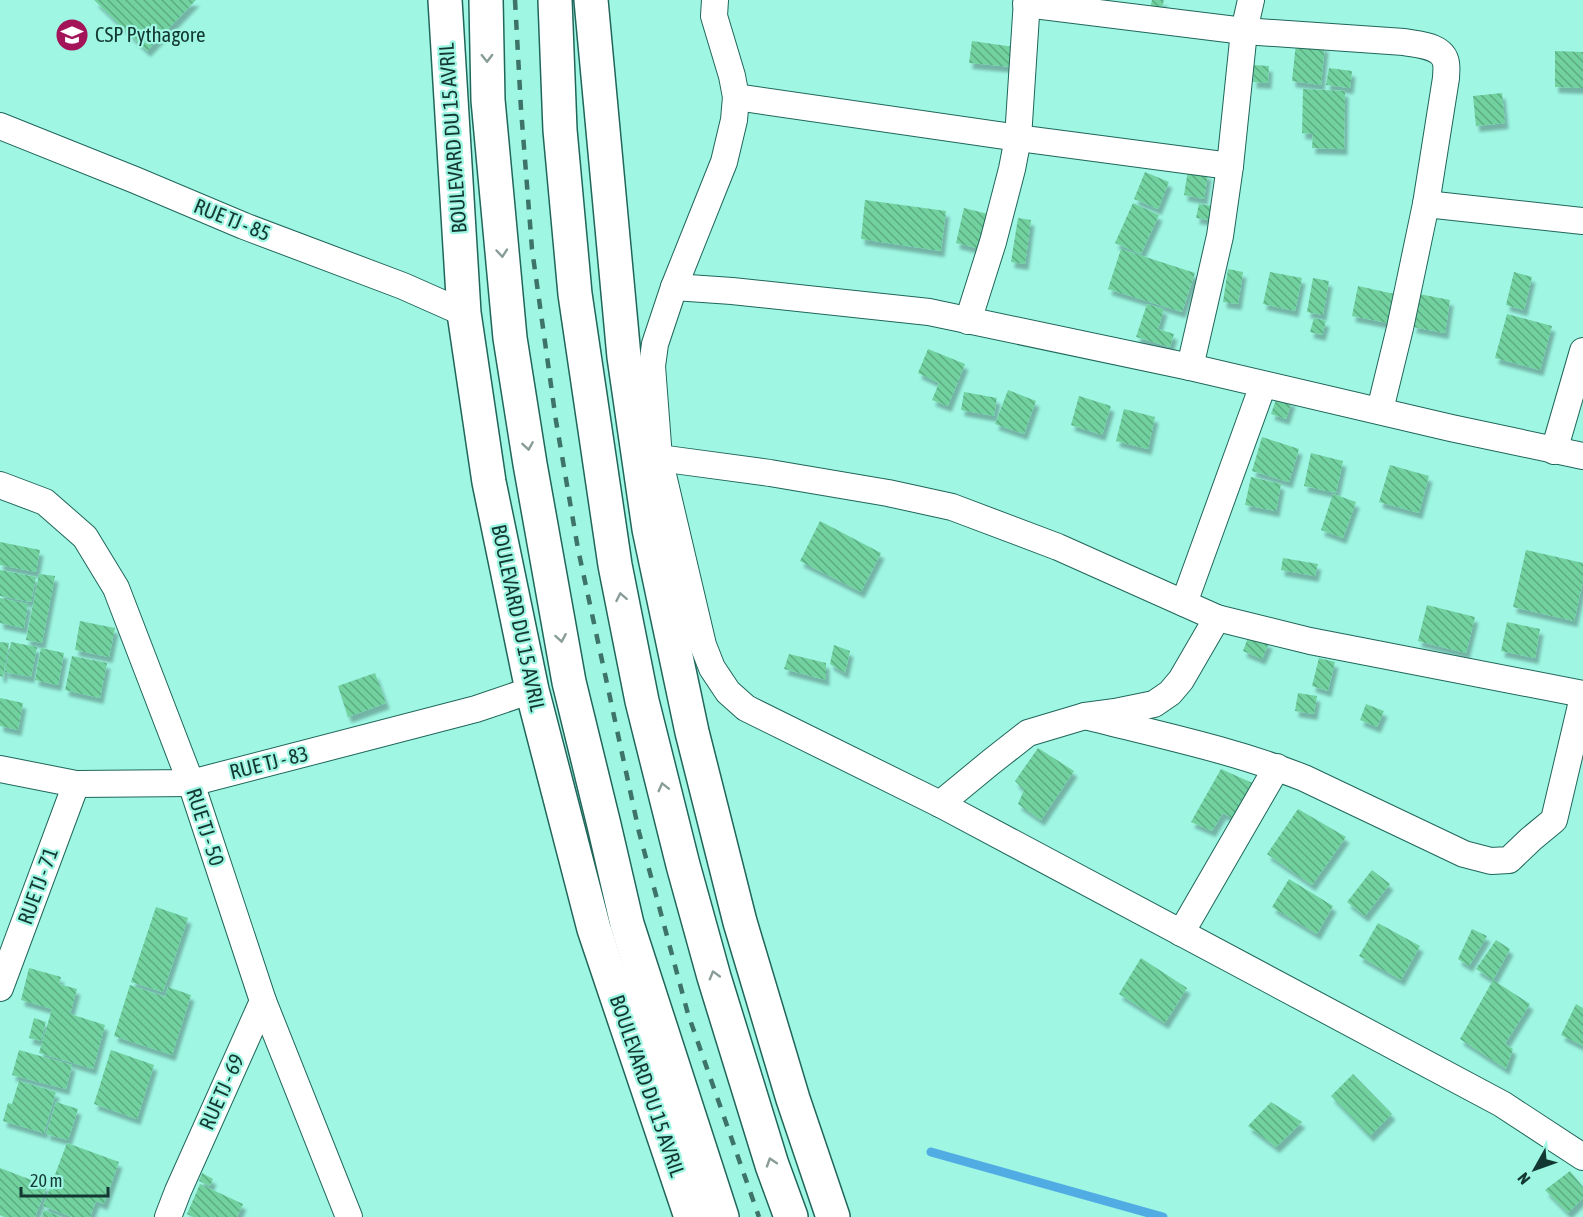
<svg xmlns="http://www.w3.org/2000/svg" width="1583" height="1217" viewBox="0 0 1583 1217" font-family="'Asap Condensed',sans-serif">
  <defs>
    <pattern id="building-back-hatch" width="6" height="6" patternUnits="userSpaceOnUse" patternTransform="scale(1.5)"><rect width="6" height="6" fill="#71d29f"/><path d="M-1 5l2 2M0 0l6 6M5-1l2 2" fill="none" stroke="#5bab82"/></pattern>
    <filter id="shadow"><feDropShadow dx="3.5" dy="6" stdDeviation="1.5" flood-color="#0004"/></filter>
  </defs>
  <rect width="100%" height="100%" fill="#9ef6e3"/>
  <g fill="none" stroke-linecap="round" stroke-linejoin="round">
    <polyline stroke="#51ace4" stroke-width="9" points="931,1152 1163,1217"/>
  </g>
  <g fill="url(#building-back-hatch)" filter="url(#shadow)">
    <polygon points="94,0 196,0 147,51"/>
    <polygon points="1152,0 1164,0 1161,12 1150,8"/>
    <polygon points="972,41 1014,47 1013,67 969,63"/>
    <polygon points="1296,43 1325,46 1321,85 1292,81"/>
    <polygon points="1555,51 1583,52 1583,88 1555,87"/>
    <polygon points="1254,65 1269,66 1268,83 1253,82"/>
    <polygon points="1329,68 1352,71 1350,88 1326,85"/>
    <polygon points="1303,89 1345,91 1344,149 1312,148 1313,134 1302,133"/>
    <polygon points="1502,93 1505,123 1476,126 1473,96"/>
    <polygon points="1188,170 1208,174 1204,199 1184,195"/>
    <polygon points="1145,172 1169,182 1158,209 1134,199"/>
    <polygon points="865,200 946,211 941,251 861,239"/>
    <polygon points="1133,203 1159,215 1141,254 1115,243"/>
    <polygon points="1199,204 1212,206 1210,220 1196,218"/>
    <polygon points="964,208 992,215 984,250 956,243"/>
    <polygon points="1018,218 1031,220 1025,264 1011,262"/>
    <polygon points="1121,249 1195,273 1182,312 1108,289"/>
    <polygon points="1228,269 1243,272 1238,304 1223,302"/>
    <polygon points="1270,272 1302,278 1295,311 1263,304"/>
    <polygon points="1514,272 1532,277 1524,310 1506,305"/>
    <polygon points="1313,278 1329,281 1323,315 1307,312"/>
    <polygon points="1358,286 1399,295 1393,324 1352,316"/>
    <polygon points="1419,294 1450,300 1445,333 1413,327"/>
    <polygon points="1147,304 1164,309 1158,329 1174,334 1170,347 1136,337"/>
    <polygon points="1507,314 1552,326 1540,370 1495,358"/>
    <polygon points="1314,318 1326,321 1322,335 1310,332"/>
    <polygon points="928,349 965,364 948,406 932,400 939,383 918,373"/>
    <polygon points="1008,390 1036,401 1024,434 995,424"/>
    <polygon points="964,392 997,398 994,416 961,410"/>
    <polygon points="1079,396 1111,406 1102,435 1071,425"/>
    <polygon points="1277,397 1292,401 1286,419 1271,414"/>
    <polygon points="1124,409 1155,417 1148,449 1116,441"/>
    <polygon points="1262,437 1299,449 1289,482 1252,471"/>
    <polygon points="1311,453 1343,461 1336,493 1304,486"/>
    <polygon points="1390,465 1429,476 1419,513 1379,502"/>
    <polygon points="1251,477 1281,484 1276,511 1245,505"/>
    <polygon points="1333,494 1356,502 1343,538 1321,530"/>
    <polygon points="820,521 881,553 861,592 800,561"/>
    <polygon points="0,542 40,550 36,572 0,565"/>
    <polygon points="1526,550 1583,563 1583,581 1574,621 1513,607"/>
    <polygon points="1283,558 1318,564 1315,576 1281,570"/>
    <polygon points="0,570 36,577 31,602 0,596"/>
    <polygon points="39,574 55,576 42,643 26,640"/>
    <polygon points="0,598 28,604 24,628 0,623"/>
    <polygon points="1427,605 1475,617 1466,653 1418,641"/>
    <polygon points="80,621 115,628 109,657 75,650"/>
    <polygon points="1507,622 1540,629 1535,658 1501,651"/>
    <polygon points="1249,635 1269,643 1262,659 1243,651"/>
    <polygon points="0,642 9,643 3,677 0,676"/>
    <polygon points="11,642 37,647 31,677 5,672"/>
    <polygon points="834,645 850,651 845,673 830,664"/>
    <polygon points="41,648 64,653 58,685 35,680"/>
    <polygon points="789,654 826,663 826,680 784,669"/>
    <polygon points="72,656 107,663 100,698 65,690"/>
    <polygon points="1319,658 1335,662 1328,691 1312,686"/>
    <polygon points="375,673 386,703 348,717 338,686"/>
    <polygon points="1298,693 1317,696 1314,714 1295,711"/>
    <polygon points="0,698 23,703 18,730 0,726"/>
    <polygon points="1366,704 1384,711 1377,727 1360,720"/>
    <polygon points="1038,748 1074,771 1041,820 1018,804 1024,790 1015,781"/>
    <polygon points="1221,769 1257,785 1239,822 1223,813 1212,831 1191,822"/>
    <polygon points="1298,809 1346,837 1312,885 1267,854"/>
    <polygon points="1372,870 1390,884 1365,916 1347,902"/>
    <polygon points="1289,879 1333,906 1317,934 1272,907"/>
    <polygon points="156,907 188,918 163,992 131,982"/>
    <polygon points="1378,923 1420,946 1401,980 1359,956"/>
    <polygon points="1472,929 1487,936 1469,966 1458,959"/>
    <polygon points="1496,940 1510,949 1493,980 1476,969"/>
    <polygon points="1141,958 1187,988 1165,1023 1119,994"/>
    <polygon points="29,968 61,977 59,984 77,989 70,1014 105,1025 93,1069 39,1053 52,1009 21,1000"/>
    <polygon points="1493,980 1530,1004 1505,1044 1513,1049 1506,1069 1460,1039"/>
    <polygon points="130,985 165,997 168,987 191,995 172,1055 114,1036"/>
    <polygon points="1576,1004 1583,1008 1583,1046 1561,1035"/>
    <polygon points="34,1018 46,1022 41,1041 29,1038"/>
    <polygon points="19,1050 72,1065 66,1089 12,1075"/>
    <polygon points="111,1050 154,1065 137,1119 94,1104"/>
    <polygon points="1353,1074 1392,1114 1370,1136 1331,1096"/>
    <polygon points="19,1081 56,1092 44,1133 3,1121 8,1103 12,1104"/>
    <polygon points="56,1102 78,1109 68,1140 46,1134"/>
    <polygon points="1271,1102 1302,1122 1276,1147 1248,1126"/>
    <polygon points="67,1143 119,1162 104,1204 96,1201 90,1217 72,1217 43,1206"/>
    <polygon points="0,1168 47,1186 35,1217 5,1217 0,1215"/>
    <polygon points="1570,1171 1583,1187 1583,1198 1568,1213 1545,1190"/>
    <polygon points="202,1173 213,1179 210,1186 199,1181"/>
    <polygon points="200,1184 243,1204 237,1217 193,1217 187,1214"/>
    <polygon points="44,1210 61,1217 42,1217"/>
  </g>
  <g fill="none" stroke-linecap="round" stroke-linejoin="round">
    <defs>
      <g id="street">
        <polyline points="715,0 714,16 732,76 736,97 734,120 724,162 674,287 655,344 652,366 659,458 703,645 712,668 728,692 746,708 940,804 1502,1104 1583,1157"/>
        <path d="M1026,4l218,27 160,11c14,3 39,3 42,21 1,5 0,11 0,15l-20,126 -26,124 -20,82"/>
        <polyline points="736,97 1018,138 1230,166"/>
        <polyline points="0,126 135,180 244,226 403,286 464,313"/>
        <polyline points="1426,204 1583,221"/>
        <polyline points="674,287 732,291 929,312 1190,367 1451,428 1583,456"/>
        <polyline points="968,321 993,242 1012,169 1018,138 1027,0"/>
        <polyline points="1190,367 1220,236 1230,166 1244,31 1251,0"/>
        <polyline points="1554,451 1583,351"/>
        <polyline points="659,458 770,473 888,493 952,507 1058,547 1217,618 1310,641 1583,694"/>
        <polyline points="0,485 45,502 85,537 116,588 191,783 263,1001 349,1217"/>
        <polyline points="1184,603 1263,385"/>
        <path d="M1085,716c74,19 148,34 219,62l160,76 27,7 18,-1 22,-21 23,-19 29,-123"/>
        <polyline points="0,769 76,784 191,783 476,709 532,690"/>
        <polyline points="940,804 991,762 1028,733 1085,716 1115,712 1154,704 1170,693 1181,680 1217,618"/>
        <polyline points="1181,933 1277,767"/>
        <polyline points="0,988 76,784"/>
        <polyline points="168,1217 178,1191 263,1001"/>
      </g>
      <g id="primary">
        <polyline points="445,0 464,313 489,482 532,690 594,929 691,1217"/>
        <polyline points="591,0 624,357 649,529 692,732 740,922 793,1099 833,1217"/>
      </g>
      <g id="highway">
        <polyline points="486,0 488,100 510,338 530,464 569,682 604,825 627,924 722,1217"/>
        <polyline points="555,0 560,130 575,294 615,565 642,701 683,865 714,977 772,1165 791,1217"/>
      </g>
    </defs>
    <use href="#street" stroke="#20665a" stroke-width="28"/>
    <use href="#primary" stroke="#20665a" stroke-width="36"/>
    <use href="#highway" stroke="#20665a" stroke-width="36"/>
    <use href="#street" stroke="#fff" stroke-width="26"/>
    <use href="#primary" stroke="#fff" stroke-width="33"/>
    <use href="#highway" stroke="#fff" stroke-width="33"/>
    <polyline stroke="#3e7369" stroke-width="4.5" stroke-dasharray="10 10" stroke-linecap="butt" points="515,0 521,109 532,249 556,421 578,549 639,832 688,1014 759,1217"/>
  </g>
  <defs><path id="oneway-chevron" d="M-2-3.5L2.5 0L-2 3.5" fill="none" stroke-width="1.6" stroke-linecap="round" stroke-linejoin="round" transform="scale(1.5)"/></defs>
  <g stroke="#889c98">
    <use href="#oneway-chevron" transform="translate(487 58) rotate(89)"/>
    <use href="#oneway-chevron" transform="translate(502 253) rotate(85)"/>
    <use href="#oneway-chevron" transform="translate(528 446) rotate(81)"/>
    <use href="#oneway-chevron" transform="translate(621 597) rotate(-101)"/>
    <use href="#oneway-chevron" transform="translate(561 638) rotate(80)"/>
    <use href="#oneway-chevron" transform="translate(663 787) rotate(-104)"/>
    <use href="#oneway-chevron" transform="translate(714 975) rotate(-106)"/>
    <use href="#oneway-chevron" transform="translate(771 1162) rotate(-108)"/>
  </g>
  <defs>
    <symbol id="school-disc" viewBox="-11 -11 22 22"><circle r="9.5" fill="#a31459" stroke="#9ef6e3"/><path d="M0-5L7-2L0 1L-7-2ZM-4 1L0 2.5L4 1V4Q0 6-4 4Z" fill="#fff"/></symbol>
  </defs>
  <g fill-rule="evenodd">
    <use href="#school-disc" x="53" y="16" width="38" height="38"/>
  </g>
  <g text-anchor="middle" stroke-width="4.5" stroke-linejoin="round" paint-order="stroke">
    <g font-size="21" fill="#123831" stroke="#9ef6e3" text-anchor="start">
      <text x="95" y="42">CSP Pythagore</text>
    </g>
    <g font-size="21" fill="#123831" stroke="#9ef6e3">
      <text transform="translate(453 138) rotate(-94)" y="7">BOULEVARD DU 15 AVRIL</text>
      <text transform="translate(232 220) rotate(22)" y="7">RUE TJ - 85</text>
      <text transform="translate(518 618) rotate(78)" y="7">BOULEVARD DU 15 AVRIL</text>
      <text transform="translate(269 763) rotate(-14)" y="7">RUE TJ - 83</text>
      <text transform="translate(205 827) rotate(72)" y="7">RUE TJ - 50</text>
      <text transform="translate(38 886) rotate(-70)" y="7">RUE TJ - 71</text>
      <text transform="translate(647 1086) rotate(71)" y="7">BOULEVARD DU 15 AVRIL</text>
      <text transform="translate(222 1092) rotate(-66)" y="7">RUE TJ - 69</text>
    </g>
  </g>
  <g transform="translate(1535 1169) rotate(230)" stroke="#9ef6e3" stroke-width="4.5" paint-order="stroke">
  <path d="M0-4.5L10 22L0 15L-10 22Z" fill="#123831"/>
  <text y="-9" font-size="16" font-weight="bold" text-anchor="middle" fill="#123831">N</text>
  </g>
  <path d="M21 1187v9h87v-9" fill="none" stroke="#123831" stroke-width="3"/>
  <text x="30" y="1187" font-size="18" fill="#123831" stroke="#9ef6e3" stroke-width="4.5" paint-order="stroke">20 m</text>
</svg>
